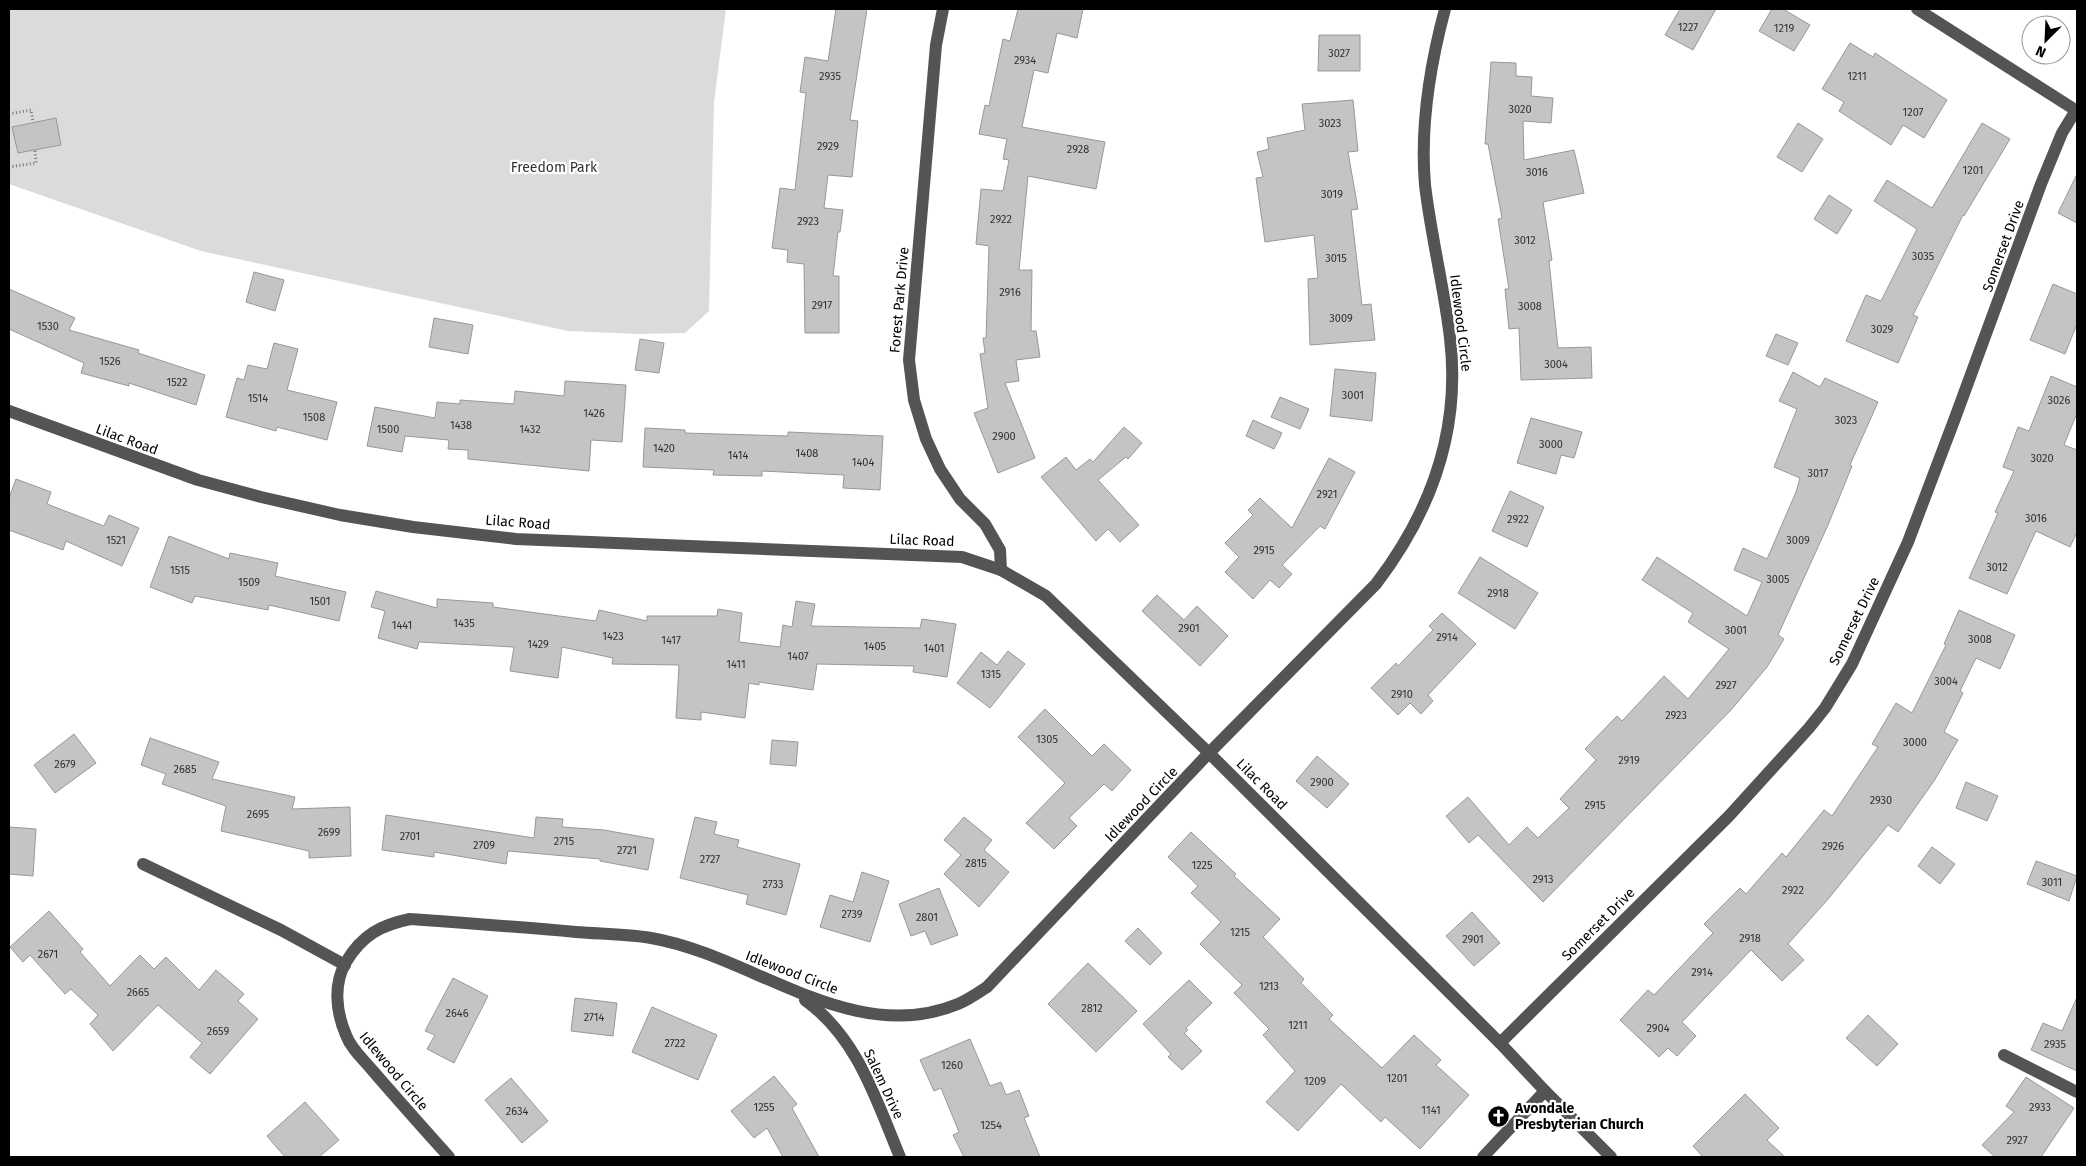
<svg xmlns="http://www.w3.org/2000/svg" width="2086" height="1166" viewBox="0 0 2086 1166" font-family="'Fira Sans',sans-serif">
  <rect width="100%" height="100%" fill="#fff"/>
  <polygon fill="#dbdbdb" points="9,9 726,9 714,102 709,311 685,333 639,334 568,331 201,251 9,184"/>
  <g fill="#c4c4c4" stroke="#989898">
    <polygon points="836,9 867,9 850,120 858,121 852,177 828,175 824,208 843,210 840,232 838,232 833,276 839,276 839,333 805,333 804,264 787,262 788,250 772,248 780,188 795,190 806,93 800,92 805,57 828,61"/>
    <polygon points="1018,9 1083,9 1077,38 1057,33 1048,73 1034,70 1022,127 1105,142 1096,189 1028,176 1019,270 1032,270 1031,331 1036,331 1040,357 1016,360 1019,381 1005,383 1035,458 998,473 974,413 988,408 980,354 985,353 983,338 986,338 989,246 976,244 981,189 1003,191 1009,160 1003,159 1007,139 979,134 985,105 989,106 1003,39 1010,41"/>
    <polygon points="1680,9 1716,9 1693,50 1665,35"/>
    <polygon points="1772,9 1783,9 1810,25 1794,51 1759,31"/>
    <polygon points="1319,35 1360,35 1360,71 1318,71"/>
    <polygon points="1850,43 1873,57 1875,53 1947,100 1924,138 1903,125 1891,145 1839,111 1844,102 1822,89"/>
    <polygon points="1491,62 1516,63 1516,76 1532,77 1531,96 1553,98 1551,123 1523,121 1524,160 1574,150 1584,193 1543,202 1552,260 1549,261 1558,348 1591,347 1592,378 1521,380 1519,328 1509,329 1505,289 1509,289 1498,219 1502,218 1488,144 1485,144"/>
    <polygon points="1353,100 1358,151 1348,152 1358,209 1351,210 1362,305 1371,304 1375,340 1310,345 1308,279 1318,278 1314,235 1265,242 1256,178 1263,177 1257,152 1269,149 1267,138 1305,130 1302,104"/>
    <polygon points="56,118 61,145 18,153 12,127"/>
    <polygon points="1798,123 1823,139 1802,172 1777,157"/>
    <polygon points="1982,123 2010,139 1964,216 1963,215 1913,315 1918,317 1898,363 1846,341 1866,295 1881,301 1917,229 1874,201 1887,180 1932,208"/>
    <polygon points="2077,174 2077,223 2058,213"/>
    <polygon points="1829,195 1852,210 1837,234 1814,219"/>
    <polygon points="254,272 284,280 275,311 246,302"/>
    <polygon points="2053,284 2077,294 2077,324 2065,354 2030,340"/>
    <polygon points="9,289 75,318 69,330 139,350 138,353 205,375 196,405 129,383 129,386 81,373 84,363 9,329"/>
    <polygon points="434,318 473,325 468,354 429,347"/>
    <polygon points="1776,334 1798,343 1788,365 1766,356"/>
    <polygon points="640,339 664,343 659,373 635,370"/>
    <polygon points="274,343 298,349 287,390 337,402 327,440 277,427 276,431 226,417 237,378 244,380 248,365 267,369"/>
    <polygon points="1335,369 1376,373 1372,421 1330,416"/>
    <polygon points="1793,372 1820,387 1825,378 1878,402 1850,465 1852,466 1828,525 1778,635 1784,639 1767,667 1731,710 1543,902 1478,835 1469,843 1446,816 1468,797 1509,845 1527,827 1538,838 1569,808 1560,799 1596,760 1585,749 1617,716 1622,721 1664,676 1688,699 1729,649 1688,622 1693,613 1642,580 1657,557 1747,616 1762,582 1734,570 1743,548 1767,559 1796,492 1800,478 1774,467 1797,409 1779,401"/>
    <polygon points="2051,376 2077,387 2077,413 2064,445 2077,450 2077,532 2070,547 2036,531 2007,594 1969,578 1998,513 1995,512 2014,471 2003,467 2018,427 2029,431"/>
    <polygon points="565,381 626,385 622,442 591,440 589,471 468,459 468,450 448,449 449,440 405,436 402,452 367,446 375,407 435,418 437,402 460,404 460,400 514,404 515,391 564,396"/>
    <polygon points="1280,397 1309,409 1300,429 1271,417"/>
    <polygon points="1531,418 1582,432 1574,458 1561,455 1556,474 1517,463"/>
    <polygon points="1253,420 1282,433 1274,449 1246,436"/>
    <polygon points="1124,427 1142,443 1128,459 1126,457 1098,480 1139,525 1120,542 1108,529 1096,541 1041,477 1066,457 1076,470 1090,459 1093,462"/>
    <polygon points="645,428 685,430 685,433 788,436 788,432 883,436 880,490 843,488 844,475 762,471 762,476 713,475 714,470 643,467"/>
    <polygon points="1329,458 1355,472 1325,529 1320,526 1282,565 1292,574 1279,588 1270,580 1253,599 1225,572 1239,557 1225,543 1253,515 1248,510 1260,498 1292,528"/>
    <polygon points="16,479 51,492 47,504 104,526 109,515 139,528 122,566 66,541 63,550 9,530 9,498"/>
    <polygon points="1510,491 1544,507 1527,547 1492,531"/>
    <polygon points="169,536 229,559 230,553 278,563 275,576 346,592 339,621 269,605 268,610 195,596 192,603 150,587"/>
    <polygon points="1480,557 1538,593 1515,629 1458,593"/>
    <polygon points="376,591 437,608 437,599 493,603 493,607 596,621 599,610 647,621 647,616 717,616 718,609 742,613 739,642 780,647 783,625 792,627 796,601 815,604 811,626 920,628 922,619 956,624 947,677 913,672 914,666 817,664 813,690 759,682 759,685 749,683 745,718 701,712 701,720 676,718 679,665 612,664 613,658 562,647 558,678 510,671 514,647 419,642 417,649 378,638 385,611 371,607"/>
    <polygon points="1157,595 1184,620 1197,606 1228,636 1200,666 1142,611"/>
    <polygon points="1959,610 2015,635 2000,669 1976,658 1960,691 1963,693 1944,732 1958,740 1934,781 1898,832 1888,825 1829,898 1788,944 1804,960 1782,981 1751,950 1682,1022 1696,1036 1677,1056 1668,1048 1659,1057 1620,1020 1648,990 1654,995 1713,933 1704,924 1740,888 1746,894 1782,853 1786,857 1824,810 1832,816 1878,747 1872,744 1896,703 1912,713 1946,645 1944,644"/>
    <polygon points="1442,613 1476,644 1428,695 1433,701 1421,714 1410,703 1398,715 1371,688 1396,663 1398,666 1433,630 1429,626"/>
    <polygon points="1008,651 1025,664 990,708 957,683 981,652 997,665"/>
    <polygon points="1045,709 1092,756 1104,744 1131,770 1112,791 1104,784 1069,818 1077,826 1054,849 1026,823 1065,783 1018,737"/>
    <polygon points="74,734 96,763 55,793 34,765"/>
    <polygon points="150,738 219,762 212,779 295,797 292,809 350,807 351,856 309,858 309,851 221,831 226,806 162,784 166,774 141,765"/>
    <polygon points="772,740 798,742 796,766 770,764"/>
    <polygon points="1317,756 1349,784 1327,808 1296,781"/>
    <polygon points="1966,782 1998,796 1987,821 1956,808"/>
    <polygon points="386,815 534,838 536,817 563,819 562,827 604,830 654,839 648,870 600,861 600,859 508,851 506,864 434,852 434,857 382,850"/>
    <polygon points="695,817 717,822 714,834 739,840 737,847 800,864 786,915 746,904 748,895 680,878"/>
    <polygon points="964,817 992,840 984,850 1009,872 979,907 944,874 961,855 944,840"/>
    <polygon points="9,827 36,829 33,876 9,874"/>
    <polygon points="1191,832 1236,874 1234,876 1280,919 1263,937 1304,979 1301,983 1333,1015 1329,1019 1382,1068 1414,1035 1441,1060 1436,1065 1469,1095 1420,1149 1385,1117 1381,1122 1341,1084 1298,1131 1266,1102 1295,1071 1263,1035 1269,1029 1234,993 1242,985 1200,944 1221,922 1191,893 1198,886 1168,857"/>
    <polygon points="1932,847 1955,864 1940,884 1918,866"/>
    <polygon points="2036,861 2077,876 2069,901 2027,884"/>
    <polygon points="862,872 889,881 870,942 820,927 830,895 853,902"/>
    <polygon points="939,888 958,935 931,945 925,931 911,936 899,904"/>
    <polygon points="49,911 83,949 80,952 110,986 140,955 154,969 166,957 199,990 216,970 244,994 238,1001 258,1019 210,1074 190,1057 202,1043 158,1005 113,1051 90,1024 98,1015 71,989 65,994 30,955 23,962 10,947"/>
    <polygon points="1472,912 1500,943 1474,966 1446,936"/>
    <polygon points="1138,928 1162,953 1150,965 1125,941"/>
    <polygon points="1088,963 1137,1011 1096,1052 1048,1004"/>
    <polygon points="453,978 488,996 454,1063 427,1049 435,1035 425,1031"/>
    <polygon points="1189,980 1212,1003 1186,1028 1188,1030 1184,1033 1202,1051 1182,1070 1168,1057 1171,1054 1143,1024"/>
    <polygon points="2077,997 2077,1071 2031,1050 2043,1023 2062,1031"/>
    <polygon points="575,998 617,1003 613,1036 571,1031"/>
    <polygon points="652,1007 717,1035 698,1080 632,1052"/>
    <polygon points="1868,1015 1898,1044 1877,1066 1846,1038"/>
    <polygon points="970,1039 990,1086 1001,1082 1006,1095 1019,1090 1029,1116 1024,1118 1040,1157 964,1157 953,1135 959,1132 941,1088 934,1091 920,1060"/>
    <polygon points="774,1076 797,1104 792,1108 819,1157 783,1157 767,1128 754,1138 731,1111"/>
    <polygon points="2026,1077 2074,1108 2041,1157 1995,1157 1982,1145 2014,1112 2006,1106"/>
    <polygon points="511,1078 548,1121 522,1143 485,1100"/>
    <polygon points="1745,1094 1779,1128 1767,1140 1785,1157 1703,1157 1693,1146"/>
    <polygon points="305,1102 339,1140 319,1157 285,1157 267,1136"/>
  </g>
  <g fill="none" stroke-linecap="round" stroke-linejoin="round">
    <g stroke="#767676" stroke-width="3" stroke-dasharray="1 2.5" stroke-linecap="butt">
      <polyline points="9,114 31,110 33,122"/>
      <polyline points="9,167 36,163 35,150"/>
    </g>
    <g stroke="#545454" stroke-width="12">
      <polyline points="943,9 936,45 909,360 914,400 926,439 940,469 960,499 985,524 1000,550 1001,570"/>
      <polyline points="1917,9 2077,111"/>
      <polyline points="9,411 198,480 261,497 340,515 413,527 516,539 962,557 1001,570 1046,596 1209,753 1500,1043 1545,1091 1611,1157"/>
      <polyline points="143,864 281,930 345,965"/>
      <path d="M805,1000c53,38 71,100 95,157"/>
      <polyline points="1500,1043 1729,816 1809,728 1825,708 1852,664 1908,542 1955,418 2041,184 2062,133 2076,110"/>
      <polyline points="2004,1055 2077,1092"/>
      <path d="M449,1157c-25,-28 -51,-57 -76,-86 -9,-11 -22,-22 -27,-36 -10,-23 -13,-51 0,-73 16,-27 35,-37 64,-43 55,4 111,8 166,13 25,2 50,2 75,6 101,17 201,110 307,66 10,-4 20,-11 29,-17l222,-234 167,-169c55,-72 85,-154 74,-246 -6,-51 -19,-102 -25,-153 -5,-59 5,-120 20,-176"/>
      <polyline points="1483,1157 1545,1091"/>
    </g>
  </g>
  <defs>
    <symbol id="church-disc" viewBox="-11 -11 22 22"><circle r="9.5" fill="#000" stroke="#fff"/><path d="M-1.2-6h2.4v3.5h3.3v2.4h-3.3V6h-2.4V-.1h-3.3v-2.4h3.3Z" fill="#fff"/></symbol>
  </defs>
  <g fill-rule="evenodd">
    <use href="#church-disc" x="1486" y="1104" width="25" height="25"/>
  </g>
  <g text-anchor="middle" stroke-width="4.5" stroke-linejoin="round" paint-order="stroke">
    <g font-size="11" fill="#313131">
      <text x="1688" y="31">1227</text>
      <text x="1784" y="32">1219</text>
      <text x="1339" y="57">3027</text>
      <text x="1025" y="64">2934</text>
      <text x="830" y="80">2935</text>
      <text x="1857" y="80">1211</text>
      <text x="1520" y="113">3020</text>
      <text x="1913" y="116">1207</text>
      <text x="1330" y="127">3023</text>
      <text x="828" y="150">2929</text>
      <text x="1078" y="153">2928</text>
      <text x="1973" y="174">1201</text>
      <text x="1537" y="176">3016</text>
      <text x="1332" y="198">3019</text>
      <text x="1001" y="223">2922</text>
      <text x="808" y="225">2923</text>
      <text x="1525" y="244">3012</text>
      <text x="1923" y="260">3035</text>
      <text x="1336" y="262">3015</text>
      <text x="1010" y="296">2916</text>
      <text x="822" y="309">2917</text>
      <text x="1530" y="310">3008</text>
      <text x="1341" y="322">3009</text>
      <text x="48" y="330">1530</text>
      <text x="1882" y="333">3029</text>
      <text x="110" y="365">1526</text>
      <text x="1556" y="368">3004</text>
      <text x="177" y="386">1522</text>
      <text x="1353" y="399">3001</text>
      <text x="258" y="402">1514</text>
      <text x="2059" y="404">3026</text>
      <text x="594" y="417">1426</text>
      <text x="314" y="421">1508</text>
      <text x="1846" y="424">3023</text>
      <text x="461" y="429">1438</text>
      <text x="388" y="433">1500</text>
      <text x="530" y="433">1432</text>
      <text x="1004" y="440">2900</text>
      <text x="1551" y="448">3000</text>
      <text x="664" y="452">1420</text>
      <text x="807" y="457">1408</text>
      <text x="738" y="459">1414</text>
      <text x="2042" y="462">3020</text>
      <text x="863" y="466">1404</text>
      <text x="1818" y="477">3017</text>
      <text x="1327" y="498">2921</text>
      <text x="2036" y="522">3016</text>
      <text x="1518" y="523">2922</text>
      <text x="116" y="544">1521</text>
      <text x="1798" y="544">3009</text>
      <text x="1264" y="554">2915</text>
      <text x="1997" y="571">3012</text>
      <text x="180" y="574">1515</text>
      <text x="1778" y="583">3005</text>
      <text x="249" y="586">1509</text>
      <text x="1498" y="597">2918</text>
      <text x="320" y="605">1501</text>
      <text x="464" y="627">1435</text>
      <text x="402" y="629">1441</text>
      <text x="1189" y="632">2901</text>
      <text x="1736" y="634">3001</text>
      <text x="613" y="640">1423</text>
      <text x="1447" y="641">2914</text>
      <text x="1980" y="643">3008</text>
      <text x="671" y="644">1417</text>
      <text x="538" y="648">1429</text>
      <text x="875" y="650">1405</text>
      <text x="934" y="652">1401</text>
      <text x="798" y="660">1407</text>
      <text x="736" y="668">1411</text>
      <text x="991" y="678">1315</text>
      <text x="1946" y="685">3004</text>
      <text x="1726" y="689">2927</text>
      <text x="1402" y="698">2910</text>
      <text x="1676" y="719">2923</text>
      <text x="1047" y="743">1305</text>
      <text x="1915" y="746">3000</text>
      <text x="1629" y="764">2919</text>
      <text x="65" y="768">2679</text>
      <text x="185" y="773">2685</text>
      <text x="1322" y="786">2900</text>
      <text x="1881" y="804">2930</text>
      <text x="1595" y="809">2915</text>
      <text x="258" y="818">2695</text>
      <text x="329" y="836">2699</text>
      <text x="410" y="840">2701</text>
      <text x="564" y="845">2715</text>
      <text x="484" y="849">2709</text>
      <text x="1833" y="850">2926</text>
      <text x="627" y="854">2721</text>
      <text x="710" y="863">2727</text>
      <text x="976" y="867">2815</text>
      <text x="1202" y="869">1225</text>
      <text x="1543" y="883">2913</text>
      <text x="2052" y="886">3011</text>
      <text x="773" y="888">2733</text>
      <text x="1793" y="894">2922</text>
      <text x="852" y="918">2739</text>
      <text x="927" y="921">2801</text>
      <text x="1240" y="936">1215</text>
      <text x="1750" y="942">2918</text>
      <text x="1473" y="943">2901</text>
      <text x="48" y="958">2671</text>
      <text x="1702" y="976">2914</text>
      <text x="1269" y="990">1213</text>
      <text x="138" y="996">2665</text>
      <text x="1092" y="1012">2812</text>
      <text x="457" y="1017">2646</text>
      <text x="594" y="1021">2714</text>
      <text x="1298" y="1029">1211</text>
      <text x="1658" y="1032">2904</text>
      <text x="218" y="1035">2659</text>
      <text x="675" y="1047">2722</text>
      <text x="2055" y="1048">2935</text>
      <text x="952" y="1069">1260</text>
      <text x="1397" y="1082">1201</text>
      <text x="1315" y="1085">1209</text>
      <text x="764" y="1111">1255</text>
      <text x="2040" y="1111">2933</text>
      <text x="1431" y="1114">1141</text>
      <text x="517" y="1115">2634</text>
      <text x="991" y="1129">1254</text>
      <text x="2017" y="1144">2927</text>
    </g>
    <g font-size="14" fill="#323232" stroke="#fff">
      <text x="554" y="172">Freedom Park</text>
    </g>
    <g font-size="14" fill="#000" stroke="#fff">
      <text transform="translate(2003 246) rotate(-70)" y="5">Somerset Drive</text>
      <text transform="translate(899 300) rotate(-85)" y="5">Forest Park Drive</text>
      <text transform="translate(1461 323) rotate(83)" y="5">Idlewood Circle</text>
      <text transform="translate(127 439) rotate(20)" y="5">Lilac Road</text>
      <text transform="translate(518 522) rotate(4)" y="5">Lilac Road</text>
      <text transform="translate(922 540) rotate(2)" y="5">Lilac Road</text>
      <text transform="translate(1854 621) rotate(-64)" y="5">Somerset Drive</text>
      <text transform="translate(1262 784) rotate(45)" y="5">Lilac Road</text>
      <text transform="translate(1141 804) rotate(-46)" y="5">Idlewood Circle</text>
      <text transform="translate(1598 924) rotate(-45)" y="5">Somerset Drive</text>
      <text transform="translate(792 972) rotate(21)" y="5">Idlewood Circle</text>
      <text transform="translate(394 1071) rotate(50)" y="5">Idlewood Circle</text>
      <text transform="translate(884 1084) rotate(65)" y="5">Salem Drive</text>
    </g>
    <g font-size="14" font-weight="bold" fill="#000" stroke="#fff" text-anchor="start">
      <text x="1515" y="1113">Avondale<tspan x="1515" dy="16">Presbyterian Church</tspan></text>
    </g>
  </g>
  <rect width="2086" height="1166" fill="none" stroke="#000000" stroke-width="20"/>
  <g transform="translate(2046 40) rotate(204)"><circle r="24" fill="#ffffff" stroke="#999999"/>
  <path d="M0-4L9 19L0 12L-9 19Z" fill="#000000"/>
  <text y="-8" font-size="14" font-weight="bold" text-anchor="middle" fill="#000000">N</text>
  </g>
</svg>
